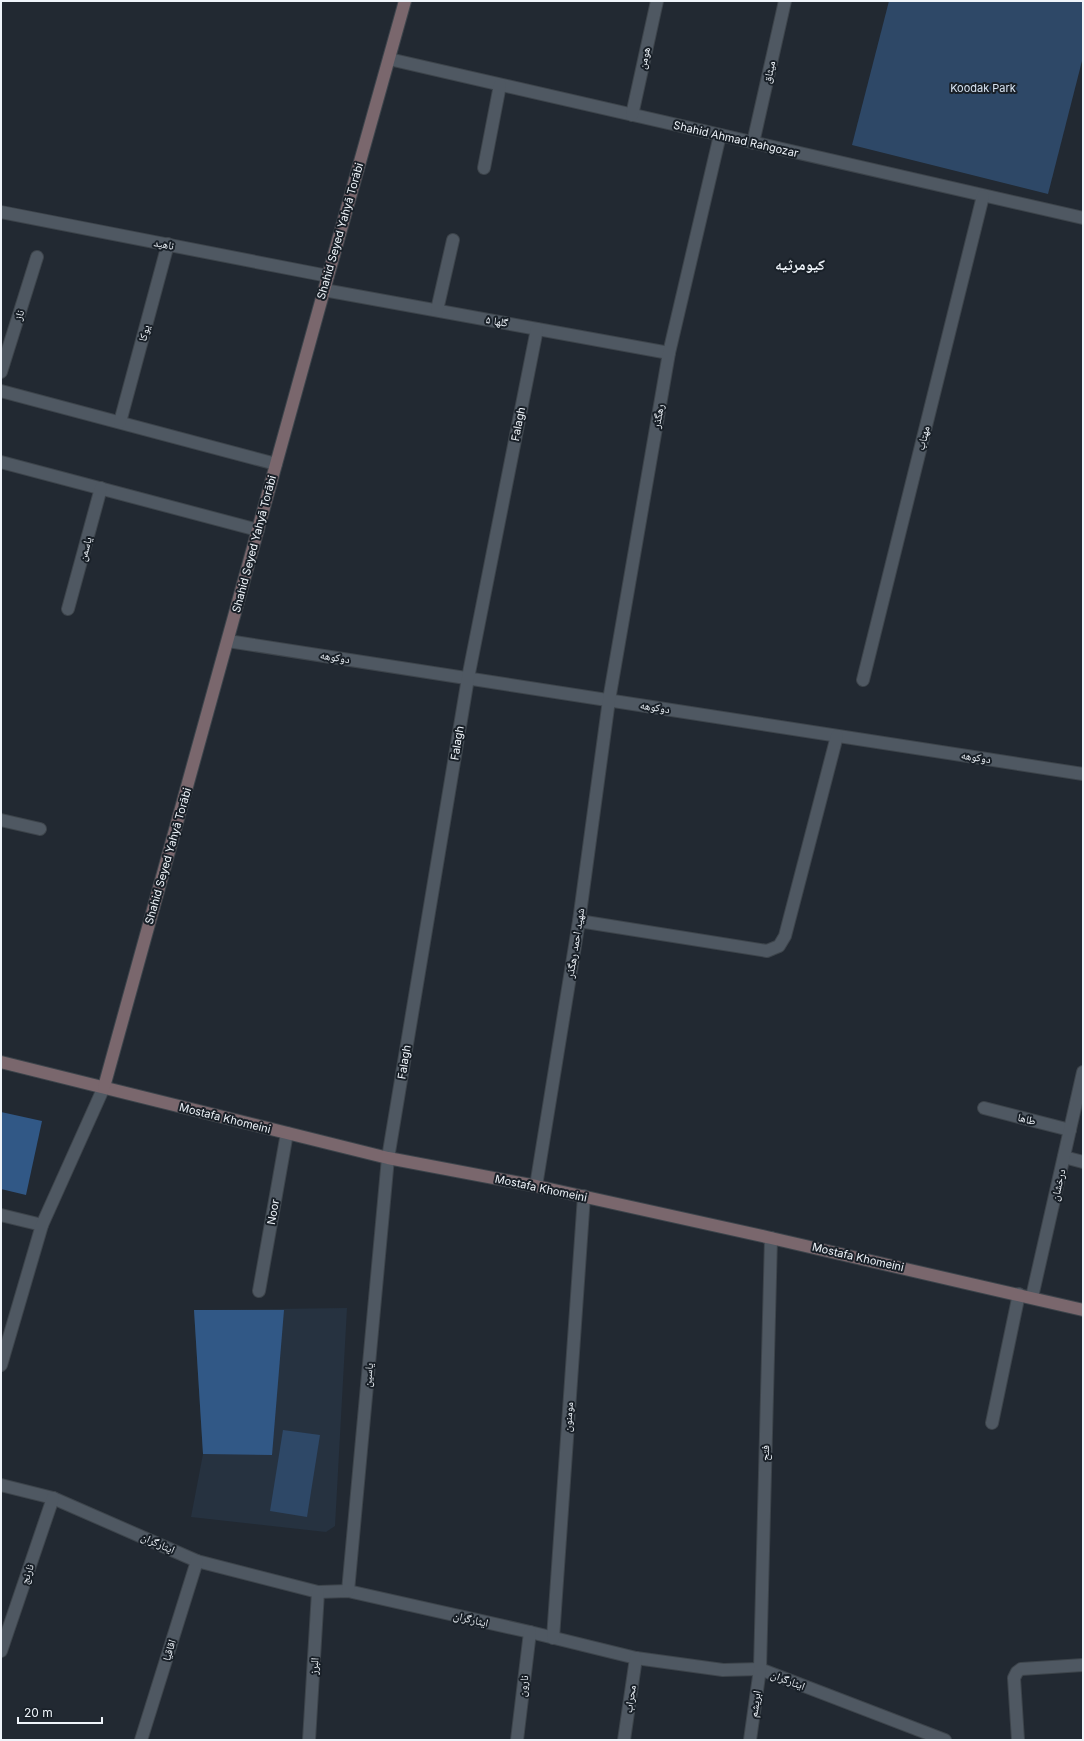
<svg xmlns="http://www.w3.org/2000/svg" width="1084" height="1741" viewBox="0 0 1084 1741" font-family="Inter,'Noto Naskh Arabic',sans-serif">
  <rect width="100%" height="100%" fill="#222932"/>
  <polygon fill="#263240" points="347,1308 335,1526 326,1532 191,1517 203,1454 194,1310"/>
  <g fill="#2e4867">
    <polygon points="889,1 1083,1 1083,57 1048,194 852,145"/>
    <polygon points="283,1430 320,1435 307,1517 270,1511"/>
  </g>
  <g fill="#315886">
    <polygon points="1,1112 42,1121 26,1195 1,1189"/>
    <polygon points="194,1310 284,1310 272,1455 203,1454"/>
  </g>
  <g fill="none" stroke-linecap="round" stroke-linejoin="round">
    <defs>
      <g id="minor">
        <polyline points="389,59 1083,218"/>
        <polyline points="632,115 657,1"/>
        <polyline points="753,143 785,1"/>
        <polyline points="484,168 500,85"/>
        <polyline points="1,212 328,276"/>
        <polyline points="324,290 669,353"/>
        <polyline points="437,310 453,240"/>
        <polyline points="1,372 37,257"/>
        <polyline points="1,391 276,464"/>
        <polyline points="120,422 168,244"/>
        <polyline points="1,462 258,530"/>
        <polyline points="68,609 101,488"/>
        <polyline points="228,641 1083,774"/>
        <polyline points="863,680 983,196"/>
        <polyline points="1,820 40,829"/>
        <polyline points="579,921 767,951 779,946 785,936 837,736"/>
        <polyline points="984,1108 1070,1130"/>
        <polyline points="1064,1157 1083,1162"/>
        <polyline points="536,1186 579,921 609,700 669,353 720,135"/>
        <polyline points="1,1215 42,1225"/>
        <polyline points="259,1291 287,1133"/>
        <polyline points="1032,1297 1083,1072"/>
        <polyline points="1,1365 42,1225 104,1087"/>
        <polyline points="992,1423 1019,1294"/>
        <polyline points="1,1485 53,1498 197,1561 318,1592 348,1591 530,1632 636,1658 723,1670 760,1669 945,1740"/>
        <polyline points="348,1591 388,1158 468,678 537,329"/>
        <polyline points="553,1638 584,1196"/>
        <polyline points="1,1651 53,1498"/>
        <polyline points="141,1740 197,1561"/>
        <polyline points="309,1740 318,1592"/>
        <polyline points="517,1740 530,1632"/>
        <polyline points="624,1740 636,1658"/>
        <polyline points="750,1740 760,1669 771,1238"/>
        <polyline points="1018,1740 1014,1678 1017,1672 1021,1669 1083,1665"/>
      </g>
      <g id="secondary">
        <polyline points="1,1062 388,1158 536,1186 771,1238 1083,1310"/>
        <polyline points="104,1087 328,276 405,1"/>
      </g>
    </defs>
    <use href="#minor" stroke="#3d444b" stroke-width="14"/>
    <use href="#secondary" stroke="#3d444b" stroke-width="14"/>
    <use href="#minor" stroke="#4f5862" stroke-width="12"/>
    <use href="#secondary" stroke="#7a676d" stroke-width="12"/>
  </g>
  <g text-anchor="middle" stroke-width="4" stroke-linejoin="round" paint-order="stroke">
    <g font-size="11" fill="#eff4fa" stroke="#192028">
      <text transform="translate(644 58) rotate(-78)" y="4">هومن</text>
      <text transform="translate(769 72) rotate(-77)" y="4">میثاق</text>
      <text transform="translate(736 139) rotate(13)" y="4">Shahid Ahmad Rahgozar</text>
      <text transform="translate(340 231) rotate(-74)" y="4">Shahid Seyed Yahyā Torābi</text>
      <text transform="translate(164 244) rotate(11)" y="4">ناهید</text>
      <text transform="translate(19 315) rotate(-73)" y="4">ناز</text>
      <text transform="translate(497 321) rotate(10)" y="4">گلها ۵</text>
      <text transform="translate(144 333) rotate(-75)" y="4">یوکا</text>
      <text transform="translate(658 416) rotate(-80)" y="4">رهگذر</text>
      <text transform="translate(518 424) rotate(-79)" y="4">Falagh</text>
      <text transform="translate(923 438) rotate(-76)" y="4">مهتاب</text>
      <text transform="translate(254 544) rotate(-75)" y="4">Shahid Seyed Yahyā Torābi</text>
      <text transform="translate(85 549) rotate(-75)" y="4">یاسمن</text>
      <text transform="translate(335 657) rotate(9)" y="4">دوکوهه</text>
      <text transform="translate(655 707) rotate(9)" y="4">دوکوهه</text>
      <text transform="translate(457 743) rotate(-81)" y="4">Falagh</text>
      <text transform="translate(976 757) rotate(9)" y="4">دوکوهه</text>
      <text transform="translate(168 856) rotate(-74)" y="4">Shahid Seyed Yahyā Torābi</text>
      <text transform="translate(575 943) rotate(-81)" y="4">شهید احمد رهگذر</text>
      <text transform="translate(404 1062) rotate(-81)" y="4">Falagh</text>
      <text transform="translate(225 1118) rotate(14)" y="4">Mostafa Khomeini</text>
      <text transform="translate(1027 1119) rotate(15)" y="4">طاها</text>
      <text transform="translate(1058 1185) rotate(-77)" y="4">درخشان</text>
      <text transform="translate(541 1188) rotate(12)" y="4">Mostafa Khomeini</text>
      <text transform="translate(273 1212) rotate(-80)" y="4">Noor</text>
      <text transform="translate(858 1257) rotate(13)" y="4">Mostafa Khomeini</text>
      <text transform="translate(368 1375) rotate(-85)" y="4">یاسین</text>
      <text transform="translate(568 1417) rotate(-86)" y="4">مومنون</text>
      <text transform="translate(765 1453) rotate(-88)" y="4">فتح</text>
      <text transform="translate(158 1543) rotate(24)" y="4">ایثارگران</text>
      <text transform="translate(27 1574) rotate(-71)" y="4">نارنج</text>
      <text transform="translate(471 1619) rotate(13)" y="4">ایثارگران</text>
      <text transform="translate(169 1650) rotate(-73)" y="4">اقاقیا</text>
      <text transform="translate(314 1666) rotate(-86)" y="4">البرز</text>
      <text transform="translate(788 1680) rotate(21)" y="4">ایثارگران</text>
      <text transform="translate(523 1686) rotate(-83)" y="4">نارون</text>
      <text transform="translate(630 1699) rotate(-82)" y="4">محراب</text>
      <text transform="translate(755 1704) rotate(-82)" y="4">ابریشم</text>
    </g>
    <g font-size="11" fill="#d8e4f2" stroke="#192028">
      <text x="983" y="92">Koodak Park</text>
    </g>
    <g font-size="15" font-weight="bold" fill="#eff4fa" stroke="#192028">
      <text x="800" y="270">کیومرثیه</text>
    </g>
  </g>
  <rect width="1084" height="1741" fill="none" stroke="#eff4fa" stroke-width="4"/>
  <path d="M18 1717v6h84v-6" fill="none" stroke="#eff4fa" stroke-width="2"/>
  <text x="24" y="1717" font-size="12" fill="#eff4fa" stroke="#192028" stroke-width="3" paint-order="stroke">20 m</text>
</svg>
